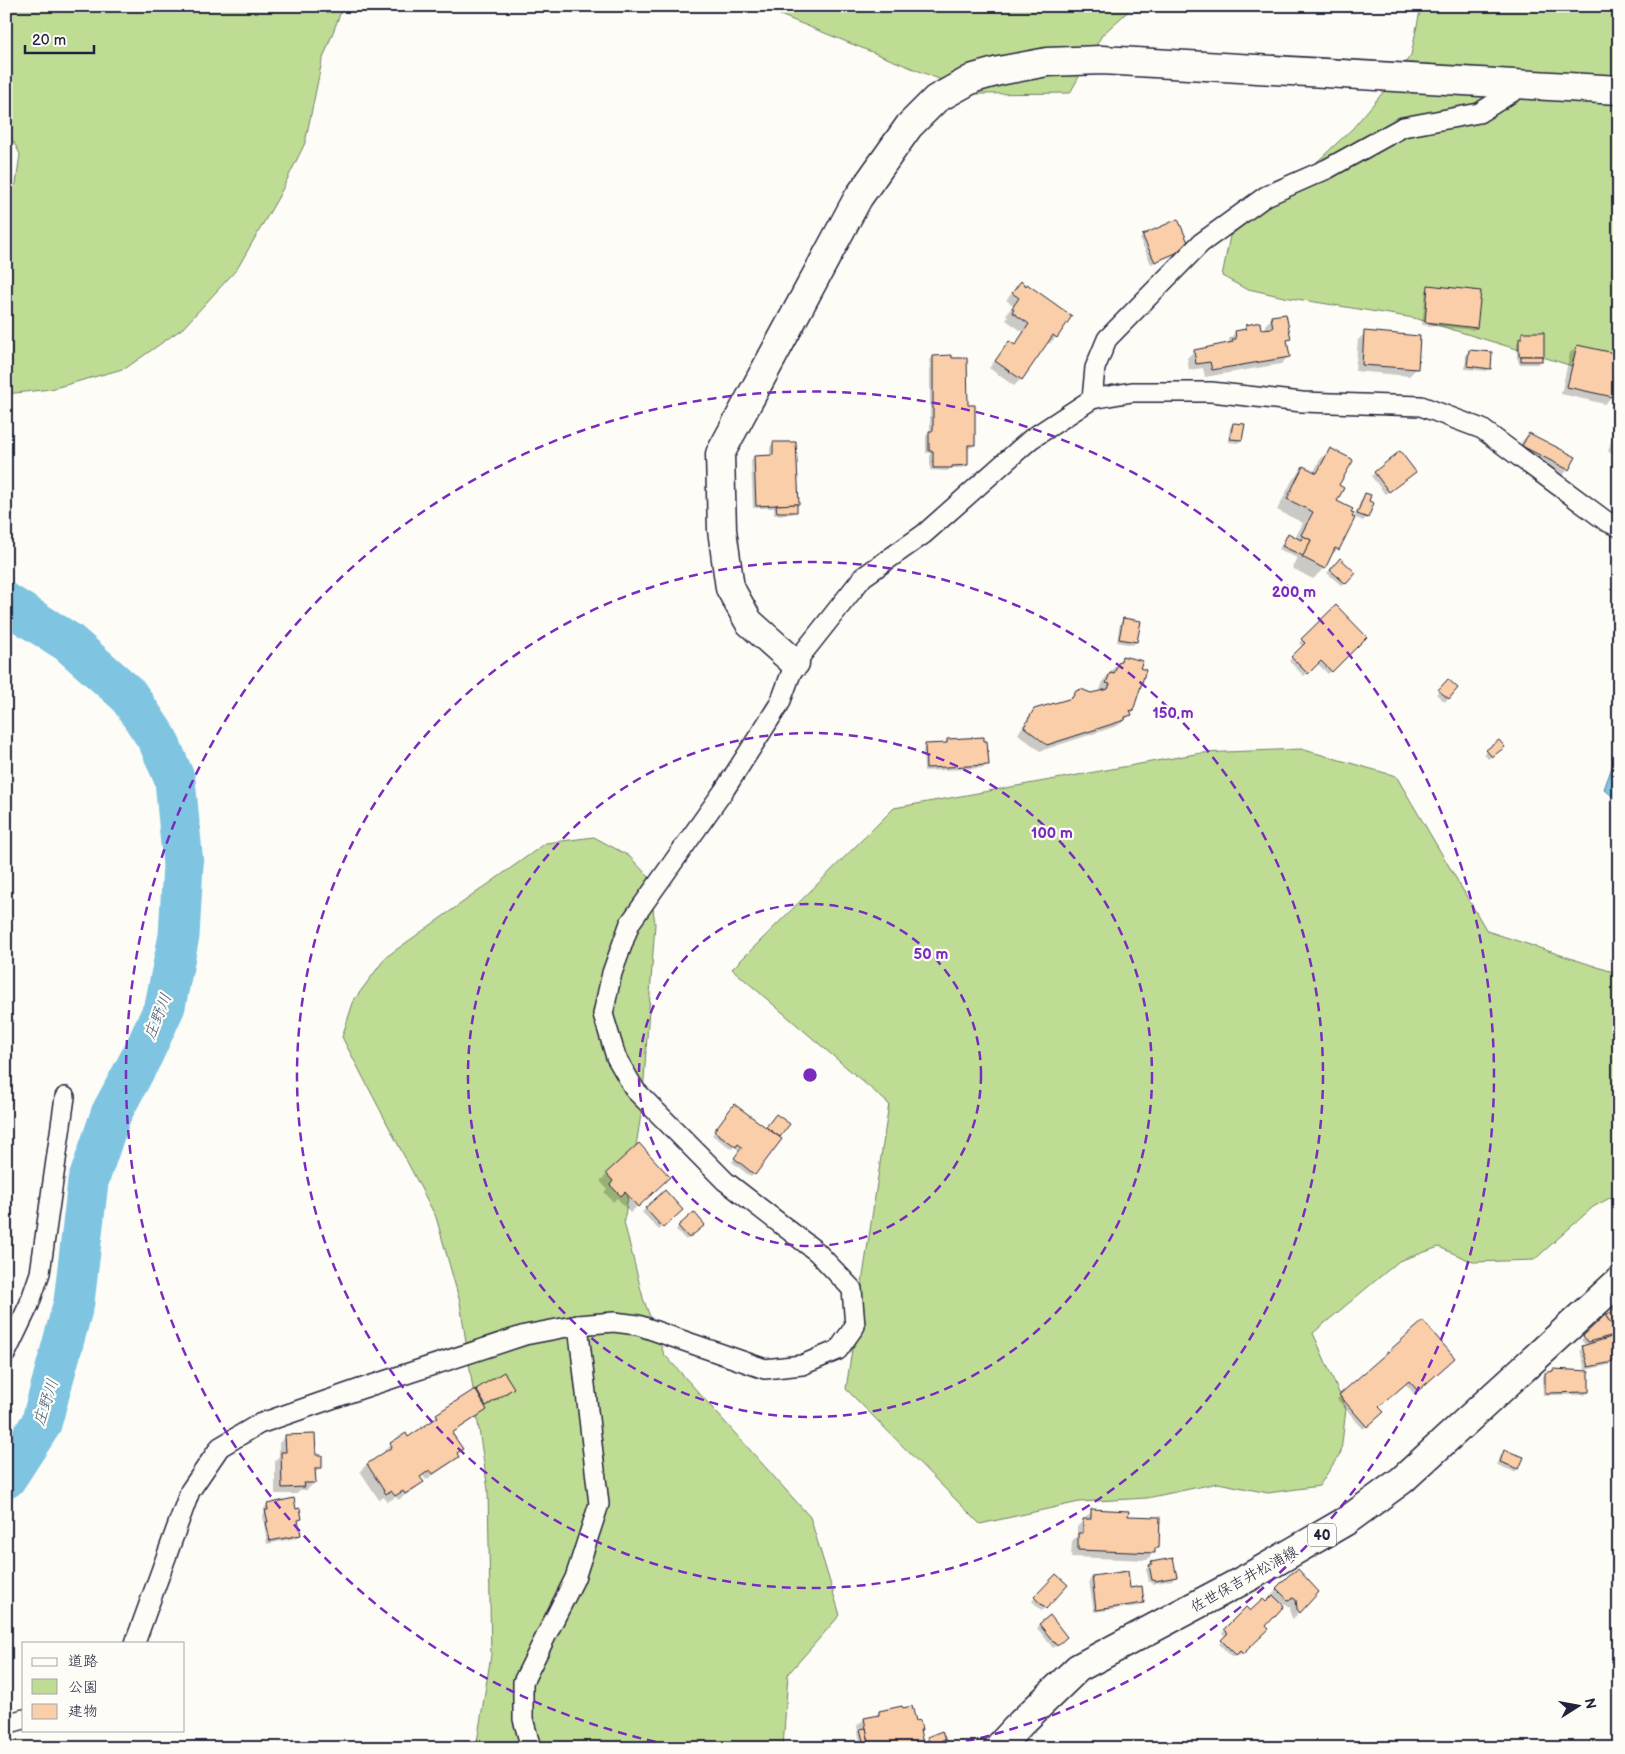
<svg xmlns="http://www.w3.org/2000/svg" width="1625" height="1754" viewBox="0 0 1625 1754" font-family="'Balsamiq Sans','Klee One',sans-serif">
  <rect width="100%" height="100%" fill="#fdfcf7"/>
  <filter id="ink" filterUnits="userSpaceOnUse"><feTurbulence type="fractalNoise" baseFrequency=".02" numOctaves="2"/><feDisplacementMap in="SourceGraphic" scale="10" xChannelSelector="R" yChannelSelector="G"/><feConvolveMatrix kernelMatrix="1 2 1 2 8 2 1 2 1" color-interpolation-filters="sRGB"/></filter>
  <g filter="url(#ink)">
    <g fill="#bfdc94" stroke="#707f68">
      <polygon points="6,6 343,6 322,61 305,143 279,196 237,269 183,328 126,368 51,389 6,394 6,191 16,184 20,154 6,128"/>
      <polygon points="778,6 1134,6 1102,35 1070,93 976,94 780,15"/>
      <polygon points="1421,6 1619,6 1619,377 1579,368 1414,318 1284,297 1244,288 1222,276 1230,236 1301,177 1353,128 1380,96 1411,55"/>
      <polygon points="1301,749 1396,776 1487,931 1619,974 1619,1193 1593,1207 1534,1260 1473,1262 1439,1247 1399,1261 1313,1333 1346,1409 1341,1452 1319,1486 1268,1493 1218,1483 1147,1498 1079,1502 980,1524 846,1389 889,1104 732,969 894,808 1201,753"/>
      <polygon points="594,837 629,856 649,877 655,924 642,1108 624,1222 643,1298 664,1354 810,1517 840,1615 788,1674 783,1748 476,1748 491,1655 488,1490 460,1302 436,1217 342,1037 354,1000 386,957 546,843"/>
    </g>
    <polygon fill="#7fc4e0" stroke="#5a839e" points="1619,748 1619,802 1604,789"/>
    <g fill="#0003">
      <polygon points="1143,236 1185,249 1151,264 1140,239"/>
      <polygon points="1021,283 1056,337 1049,344 1047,342 1021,379 1014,386 989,368 1003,350 1010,343 1014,346 1023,332 1006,320 1008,317 1006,315 1013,305 1006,300"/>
      <polygon points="1429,287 1476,327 1473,330 1422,325 1426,290"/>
      <polygon points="1272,318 1289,339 1286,342 1288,357 1281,364 1205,377 1203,368 1189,370 1187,358 1194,351 1229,344 1229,339 1236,332 1242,331 1246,326 1260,331 1266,330 1265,325"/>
      <polygon points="1365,333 1416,369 1409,376 1355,371 1358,340"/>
      <polygon points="1523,333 1542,356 1538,364 1519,364 1518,359 1517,359 1517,343"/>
      <polygon points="1577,346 1612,396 1605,404 1561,394 1570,353"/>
      <polygon points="1470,351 1490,368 1487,371 1465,369 1466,354"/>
      <polygon points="933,357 967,406 974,445 970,448 967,448 967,465 963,468 950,468 948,471 930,470 930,453 926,453 926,436 930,432 930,360"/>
      <polygon points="1619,419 1619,455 1608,452 1616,422"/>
      <polygon points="1233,424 1241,440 1238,443 1228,442 1230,427"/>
      <polygon points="1529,434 1568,470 1561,477 1516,454 1522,441"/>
      <polygon points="773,444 798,504 795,506 796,511 792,514 774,515 774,508 753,508 751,460 754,457 770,456 770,447"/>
      <polygon points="1330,449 1337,486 1335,502 1338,549 1329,557 1324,568 1313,579 1292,568 1297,558 1279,549 1288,535 1295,538 1303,523 1277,510 1293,479 1304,468 1313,473 1320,460"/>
      <polygon points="1400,453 1411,475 1385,494 1371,476"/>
      <polygon points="1366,494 1367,501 1372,504 1366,518 1363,521 1354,517 1362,498"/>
      <polygon points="1340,560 1354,573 1342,586 1327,573"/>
      <polygon points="1336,606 1366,637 1328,674 1317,663 1304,676 1289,661 1303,647 1299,643"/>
      <polygon points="1124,620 1136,642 1133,645 1117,642 1120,623"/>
      <polygon points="1123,657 1132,710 1129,712 1130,715 1123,722 1117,726 1040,751 1018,734 1028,717 1035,710 1069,699 1076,692 1091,694 1104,691 1100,690 1103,681"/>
      <polygon points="1448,681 1457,688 1445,702 1436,694"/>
      <polygon points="947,740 987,764 984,768 924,771 923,749 926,746 944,745"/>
      <polygon points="1500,750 1488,759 1484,754 1487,751"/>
      <polygon points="731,1109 765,1129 773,1119 788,1124 751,1177 732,1162 740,1151 734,1147 732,1149 712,1135"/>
      <polygon points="639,1145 662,1183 630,1213 617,1198 613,1202 604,1192 607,1189 600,1181"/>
      <polygon points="665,1191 682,1210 659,1230 642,1212"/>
      <polygon points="704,1225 686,1240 676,1230 679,1226"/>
      <polygon points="1619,1307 1619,1360 1612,1361 1609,1365 1585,1370 1580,1350 1586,1346 1581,1340 1605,1316"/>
      <polygon points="1423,1323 1454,1358 1414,1394 1405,1383 1378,1407 1383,1412 1363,1429 1337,1399"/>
      <polygon points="504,1374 513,1388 506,1395 485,1408 486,1409 479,1416 451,1434 461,1449 456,1454 458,1456 451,1463 426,1480 423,1476 419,1478 422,1482 415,1489 398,1500 396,1497 387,1502 384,1497 379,1500 360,1471 367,1464 385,1453 384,1451 391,1444 405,1435 408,1439 431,1424 430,1422 437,1415"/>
      <polygon points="1546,1374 1588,1392 1585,1395 1543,1395 1542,1377"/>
      <polygon points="286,1436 314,1457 321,1467 314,1474 314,1483 307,1490 300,1490 297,1494 275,1494 275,1461 279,1456 279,1443"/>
      <polygon points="1504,1451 1522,1458 1518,1469 1515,1472 1497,1465 1501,1455"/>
      <polygon points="267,1505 295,1511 301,1518 297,1522 300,1535 297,1538 267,1544 263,1515 265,1512 264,1508"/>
      <polygon points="1092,1511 1127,1517 1158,1547 1147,1560 1071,1557 1072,1541 1077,1536 1077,1527"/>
      <polygon points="1152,1563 1175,1577 1172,1580 1152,1584 1151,1582 1149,1582 1146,1569"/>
      <polygon points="1127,1572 1129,1589 1143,1602 1140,1606 1094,1612 1089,1581 1092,1578"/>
      <polygon points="1056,1576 1066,1585 1042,1611 1032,1601"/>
      <polygon points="1289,1576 1299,1612 1293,1619 1291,1616 1290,1607 1286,1604 1282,1605 1264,1626 1267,1629 1239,1656 1236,1654 1232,1657 1219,1644 1226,1637 1222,1633 1246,1609 1250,1613 1266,1604 1272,1598 1270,1596"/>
      <polygon points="1040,1625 1063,1640 1053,1648 1037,1628"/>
      <polygon points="879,1712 915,1722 922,1748 861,1748 857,1726 864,1719 875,1717"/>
      <polygon points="928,1738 947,1748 927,1748 924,1741"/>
    </g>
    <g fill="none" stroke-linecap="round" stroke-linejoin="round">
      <polyline stroke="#7fc4e0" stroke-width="41" points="6,603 68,642 128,695 158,740 175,780 183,865 179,936 165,1006 143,1054 111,1114 88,1182 74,1302 41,1424 6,1478"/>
    </g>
    <g fill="#f9cea8" stroke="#22223b">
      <polygon points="1178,219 1190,247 1155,262 1142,235"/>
      <polygon points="1021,281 1026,286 1027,284 1072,316 1057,338 1053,335 1022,380 995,361 1009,341 1015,345 1029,324 1012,312 1014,309 1012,308 1019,298 1012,293"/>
      <polygon points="1428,285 1481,291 1477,328 1425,322"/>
      <polygon points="1286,314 1291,339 1287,340 1290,357 1212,370 1210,362 1196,364 1194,350 1233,342 1232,339 1236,339 1235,331 1246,329 1246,325 1260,322 1261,329 1273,328 1271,316"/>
      <polygon points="1364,331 1420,336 1418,369 1362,365"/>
      <polygon points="1522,332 1544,332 1544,356 1519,356 1519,338 1522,338"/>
      <polygon points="1577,345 1619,354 1619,371 1613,397 1567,387"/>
      <polygon points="1469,350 1492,352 1491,369 1467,366"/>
      <polygon points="952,355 952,358 967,358 968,405 975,405 975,445 968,445 968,465 952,466 952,468 933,468 933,451 929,451 929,431 933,431 933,356"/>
      <rect x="1521" y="356" width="21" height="5"/>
      <polygon points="1233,423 1245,424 1242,440 1230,439"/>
      <polygon points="1529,433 1576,457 1569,470 1522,446"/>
      <polygon points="773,442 796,442 799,504 756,506 754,456 773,455"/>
      <polygon points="1330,448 1352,459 1353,461 1339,485 1344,488 1337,501 1353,509 1351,512 1354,513 1352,517 1355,518 1339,550 1335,548 1325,569 1302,557 1311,540 1301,535 1313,512 1287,499 1303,466 1317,473"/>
      <polygon points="1400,451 1416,472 1389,492 1374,472"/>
      <polygon points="1365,493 1371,495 1369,501 1374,503 1368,518 1357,514"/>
      <polygon points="797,504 797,512 777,512 776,505"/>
      <polygon points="1288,533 1301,540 1303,536 1311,540 1303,556 1282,546"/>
      <polygon points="1340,558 1356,573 1346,584 1330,570"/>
      <polygon points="1336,605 1367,637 1332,672 1321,661 1308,674 1291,657 1305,643 1301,639"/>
      <polygon points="1123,618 1141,621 1137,642 1119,639"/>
      <polygon points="1122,656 1143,661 1140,668 1146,670 1133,711 1130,710 1132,715 1125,717 1125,720 1047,745 1024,727 1034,709 1072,698 1076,691 1081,689 1091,693 1108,689 1110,684 1106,683 1110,673 1114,674 1119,661 1121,661"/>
      <polygon points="1448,679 1458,688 1449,699 1438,690"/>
      <polygon points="984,737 984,741 987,741 989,765 926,768 925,744 947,743 947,739"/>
      <polygon points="1499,740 1505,747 1492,757 1486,750"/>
      <polygon points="734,1104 782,1139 755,1175 734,1158 742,1147 738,1144 736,1147 714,1131"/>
      <polygon points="776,1114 790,1124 780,1137 766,1127"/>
      <polygon points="639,1143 670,1177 638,1207 625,1192 621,1196 610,1185 613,1181 606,1173"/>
      <polygon points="665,1190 683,1210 663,1228 645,1208"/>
      <polygon points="694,1212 705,1225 689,1238 678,1226"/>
      <polygon points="1619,1305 1619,1333 1618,1334 1605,1315 1614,1311 1613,1308"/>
      <polygon points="1605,1315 1618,1334 1588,1342 1583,1336"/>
      <polygon points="1423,1321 1455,1358 1418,1391 1409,1381 1379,1407 1384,1412 1367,1427 1339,1395"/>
      <polygon points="1618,1335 1619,1358 1613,1360 1613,1362 1588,1367 1582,1346"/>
      <polygon points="1553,1369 1589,1371 1589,1392 1545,1393 1545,1373 1553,1371"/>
      <polygon points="504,1372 514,1388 486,1406 476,1389"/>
      <polygon points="475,1389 487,1410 452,1433 463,1449 457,1453 459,1457 433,1474 430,1470 420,1477 424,1482 405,1494 403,1491 395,1496 391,1491 386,1494 367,1464 392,1447 390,1443 406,1433 408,1437 438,1417 436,1414"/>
      <polygon points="315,1434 316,1455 322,1455 322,1468 315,1468 316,1483 304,1483 305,1487 282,1488 281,1452 286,1452 285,1435"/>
      <polygon points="1504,1450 1524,1457 1519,1469 1500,1462"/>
      <polygon points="294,1498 296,1509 300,1508 302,1519 298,1520 301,1535 270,1541 266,1522 268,1522 265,1510 268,1510 267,1504"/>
      <polygon points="1091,1509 1129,1511 1128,1516 1160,1517 1159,1548 1155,1548 1155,1553 1078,1550 1078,1533 1083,1533 1083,1519 1091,1519"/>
      <polygon points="1173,1558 1177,1577 1155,1581 1154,1580 1152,1580 1149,1565 1152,1564 1151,1562"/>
      <polygon points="1298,1569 1319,1592 1300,1613 1297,1609 1296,1600 1293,1598 1288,1600 1276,1588 1289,1575"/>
      <polygon points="1128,1571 1130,1588 1142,1586 1144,1603 1096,1610 1092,1576"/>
      <polygon points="1056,1574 1068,1585 1046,1609 1034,1597"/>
      <polygon points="1273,1595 1284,1606 1266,1626 1269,1629 1243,1654 1240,1651 1236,1655 1221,1640 1228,1633 1224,1629 1246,1607 1250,1611 1263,1599 1266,1602"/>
      <polygon points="1050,1615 1067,1637 1057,1646 1039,1624"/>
      <polygon points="902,1706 903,1708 912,1706 916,1721 920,1720 922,1730 920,1730 924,1748 870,1748 864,1718 879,1715 879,1711"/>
      <polygon points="866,1728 870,1748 865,1748 860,1729"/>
      <polygon points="942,1731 945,1739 931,1746 927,1737"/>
      <polygon points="945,1739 949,1748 925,1748 931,1746"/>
    </g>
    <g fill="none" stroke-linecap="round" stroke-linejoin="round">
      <defs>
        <g id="street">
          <polyline points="1092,399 1095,368 1107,339 1201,243 1266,196 1327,169 1403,127 1479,113 1525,84"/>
          <polyline points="6,1353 29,1305 40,1273 65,1097"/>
          <polyline points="135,1643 190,1491 220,1447 259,1424 360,1389 525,1335 578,1325 614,1322 638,1325 765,1369 802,1365 838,1350 855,1326 852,1289 817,1252 725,1181 635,1090 616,1057 603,1014 612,973 630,923 725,789 780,703 795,663 863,577 924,534 1031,439 1092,399 1132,392 1211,392 1302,402 1421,406 1482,429 1606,521 1619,527"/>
          <polyline points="6,1724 24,1719"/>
          <polyline points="531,1748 523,1719 523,1682 575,1578 599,1504 578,1325"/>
        </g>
        <polyline id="secondary" points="795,663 749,622 730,588 722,530 720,454 858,198 909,126 936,99 974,78 999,71 1047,62 1102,60 1619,90"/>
        <polyline id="primary" points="998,1748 1021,1723 1078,1668 1251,1576 1346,1521 1402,1480 1619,1281"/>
      </defs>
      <use href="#street" stroke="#22223b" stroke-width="22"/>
      <use href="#secondary" stroke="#22223b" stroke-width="31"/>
      <use href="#primary" stroke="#22223b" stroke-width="31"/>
      <use href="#street" stroke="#fdfcf7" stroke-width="19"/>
      <use href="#secondary" stroke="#fdfcf7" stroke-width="28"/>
      <use href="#primary" stroke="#fdfcf7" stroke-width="28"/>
    </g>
  </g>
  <g fill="none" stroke="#7b2cbf" stroke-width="2.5" stroke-dasharray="9 6">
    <circle cx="810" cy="1075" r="171"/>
    <circle cx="810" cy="1075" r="342"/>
    <circle cx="810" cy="1075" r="513"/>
    <path d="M685 1748A684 684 0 1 1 935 1748"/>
  </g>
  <g text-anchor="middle" stroke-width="4.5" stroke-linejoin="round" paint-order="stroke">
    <rect fill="#fdfcf7" stroke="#646373" stroke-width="1" x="1308" y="1523.5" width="28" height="23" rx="4"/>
    <g font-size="14" font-weight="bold" fill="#22223b">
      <text x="1322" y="1540">40</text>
    </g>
    <g font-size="15" fill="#22223b" stroke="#fdfcf7">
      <text transform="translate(1244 1579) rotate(-29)" y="5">佐世保吉井松浦線</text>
    </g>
    <g font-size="16" font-style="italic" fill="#435b75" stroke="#fdfcf7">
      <text transform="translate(157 1016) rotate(-68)" y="6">庄野川</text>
      <text transform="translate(45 1402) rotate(-72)" y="6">庄野川</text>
    </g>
  </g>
  <circle cx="810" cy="1075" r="8" fill="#7b2cbf" stroke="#fdfcf7" stroke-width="2.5"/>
  <g font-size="15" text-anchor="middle" font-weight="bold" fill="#7b2cbf" stroke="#fdfcf7" stroke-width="4.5" stroke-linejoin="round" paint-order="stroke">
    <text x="1294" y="597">200 m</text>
    <text x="1173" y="718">150 m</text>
    <text x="1052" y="838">100 m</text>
    <text x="931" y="959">50 m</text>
  </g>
  <rect width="1625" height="1754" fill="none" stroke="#fdfcf7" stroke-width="25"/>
  <rect x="12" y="12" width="1600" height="1729" fill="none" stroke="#22223b" stroke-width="2" filter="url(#ink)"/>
  <rect x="22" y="1642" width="162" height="90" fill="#fdfcf7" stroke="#a5a5ac"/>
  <rect x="32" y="1658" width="25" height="8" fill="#fdfcf7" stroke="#a5a5ac"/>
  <text x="68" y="1666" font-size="15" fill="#22223b">道路</text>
  <rect x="32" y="1679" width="25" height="15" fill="#bfdc94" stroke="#a5a5ac"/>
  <text x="68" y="1692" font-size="15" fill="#22223b">公園</text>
  <rect x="32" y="1704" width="25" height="15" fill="#f9cea8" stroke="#a5a5ac"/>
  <text x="68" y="1716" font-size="15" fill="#22223b">建物</text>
  <g transform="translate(1578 1706) rotate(79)" stroke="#fdfcf7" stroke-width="4" paint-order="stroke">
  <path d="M0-4L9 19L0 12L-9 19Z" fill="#22223b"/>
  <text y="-8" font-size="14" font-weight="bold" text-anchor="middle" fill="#22223b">N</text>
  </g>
  <path d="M25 45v8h69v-8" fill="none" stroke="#22223b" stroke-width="2.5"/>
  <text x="32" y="45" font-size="15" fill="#22223b" stroke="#fdfcf7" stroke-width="4" paint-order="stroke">20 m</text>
</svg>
